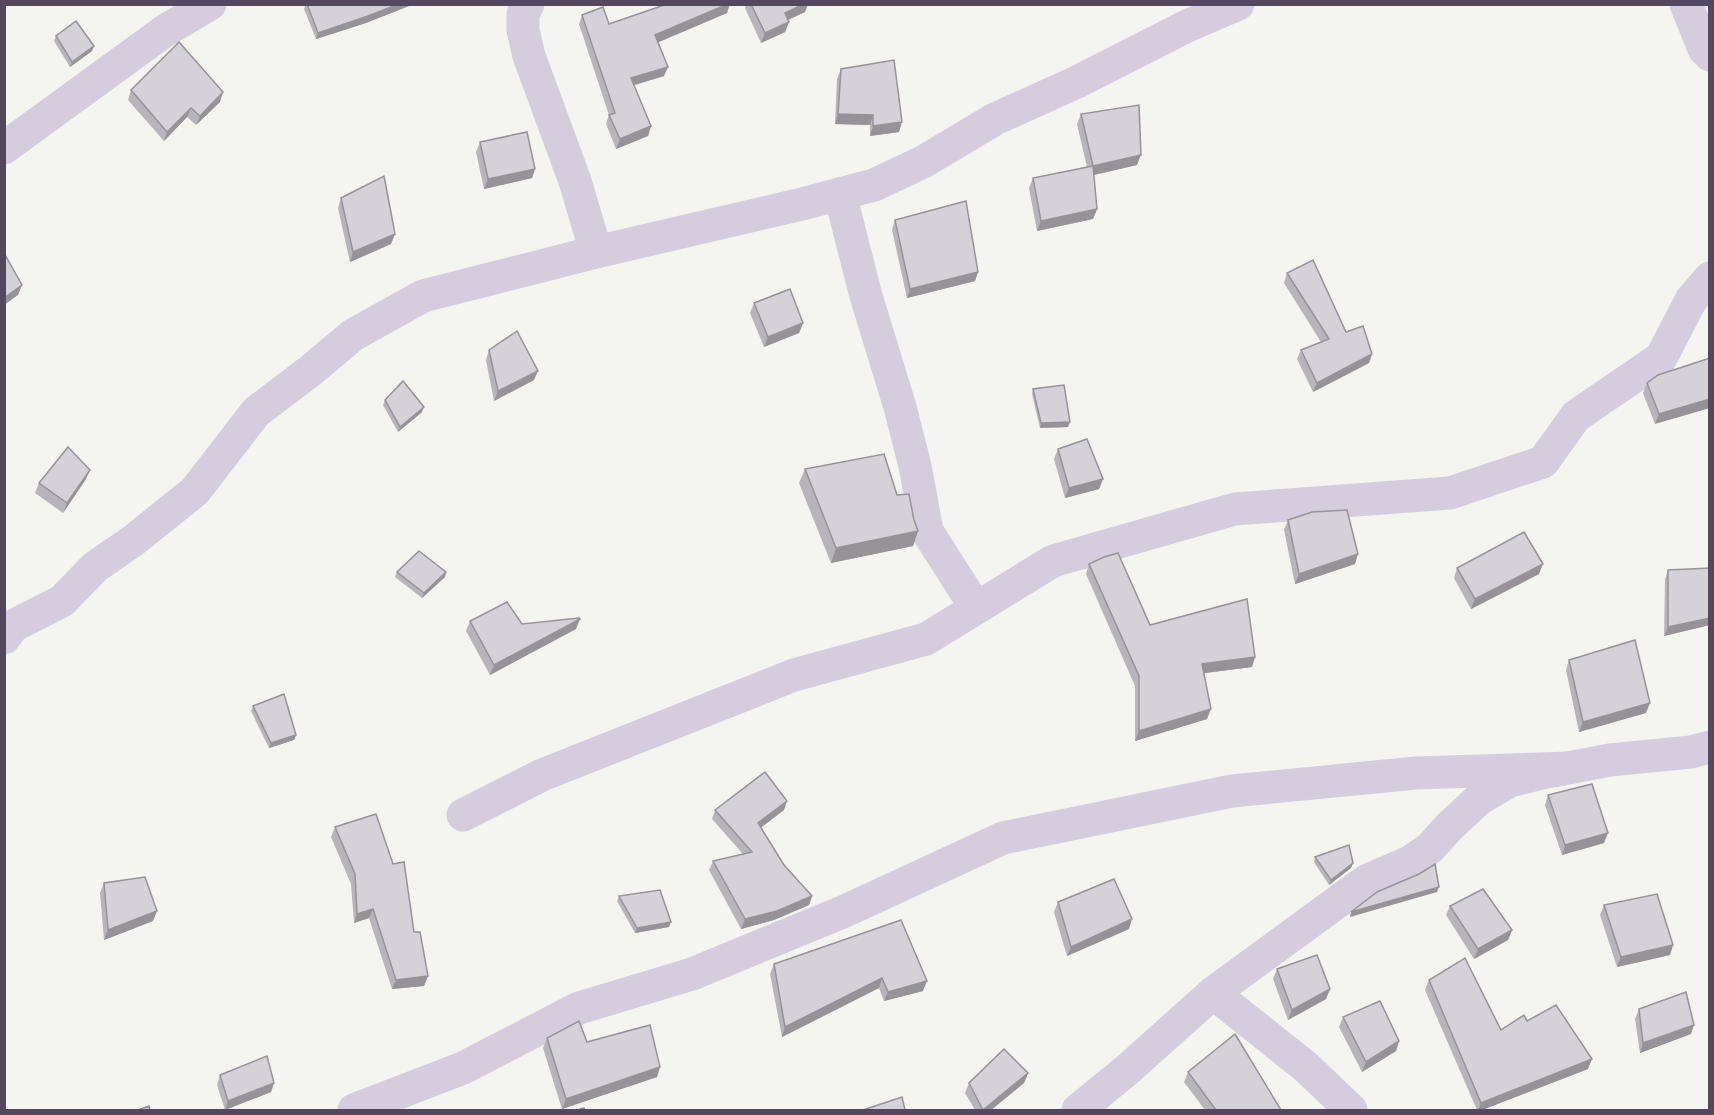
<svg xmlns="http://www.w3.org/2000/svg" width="1714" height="1115" viewBox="0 0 1714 1115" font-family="'Nunito Sans',sans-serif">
  <rect width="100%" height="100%" fill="#f4f4f1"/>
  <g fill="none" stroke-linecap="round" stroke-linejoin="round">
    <g stroke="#d5cdde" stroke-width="33">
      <polyline points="528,4 523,14 523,30 529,56 575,181 596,252"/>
      <polyline points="1686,4 1704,49 1710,55"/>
      <polyline points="4,148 166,30 210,4"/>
      <polyline points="840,194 866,296 900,407 915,466 927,531 976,608"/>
      <polyline points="4,638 13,626 62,601 95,567 134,540 195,491 256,412 310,371 353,335 423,296 596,252 802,204 874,185 923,162 995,119 1077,82 1187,26 1238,4"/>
      <polyline points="463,815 542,775 794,675 926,639 1053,561 1235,509 1450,493 1543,462 1576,416 1661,358 1691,300 1710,278"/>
      <polyline points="1213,993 1306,1067 1351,1110"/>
      <polyline points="354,1110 463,1068 579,1008 692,974 845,911 1003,838 1232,791 1416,773 1569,768"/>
      <polyline points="1078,1110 1127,1070 1213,993 1366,881 1410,862 1430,848 1449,827 1479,799 1510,781 1542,773 1610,760 1691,752 1710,747"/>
    </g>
  </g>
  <g fill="#b8b4bb">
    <polygon points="306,4 414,4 366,23 316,39 304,9"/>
    <polygon points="746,4 808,4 805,12 788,20 789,22 785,32 761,43 745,8"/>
    <polygon points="727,13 658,42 664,76 634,85 651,126 648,136 616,149 606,124 609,115 579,24 582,15 609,24"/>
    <polygon points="56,36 94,46 92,51 70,67 54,41"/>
    <polygon points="841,69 899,132 870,136 870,125 835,124 837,79"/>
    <polygon points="131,90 220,102 196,125 187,117 164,141 128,100"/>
    <polygon points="1081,114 1137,165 1094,175 1097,209 1093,219 1037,231 1029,188 1033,178 1087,167 1077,124"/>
    <polygon points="480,142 535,169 532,178 484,189 476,152"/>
    <polygon points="341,198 395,234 391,244 350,262 338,208"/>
    <polygon points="895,220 978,272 975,281 907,298 892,230"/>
    <polygon points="1287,273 1346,332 1372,354 1369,363 1313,392 1297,359 1301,350 1321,342 1284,283"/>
    <polygon points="754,303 803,323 799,333 764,347 750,313"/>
    <polygon points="489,350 534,380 494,401 486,360"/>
    <polygon points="1710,358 1655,424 1643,393 1647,383"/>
    <polygon points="1033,389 1070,422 1068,427 1040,428 1032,394"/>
    <polygon points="385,400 422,412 398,432 383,405"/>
    <polygon points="1058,449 1103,479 1099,489 1065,498 1054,459"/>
    <polygon points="805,469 897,495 914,520 918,531 913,546 831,563 799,483"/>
    <polygon points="86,479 63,513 35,493 39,483"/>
    <polygon points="1288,520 1355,564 1295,584 1284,530"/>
    <polygon points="1089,564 1150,625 1255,657 1252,667 1204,673 1207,719 1135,741 1135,686 1086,574"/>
    <polygon points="1457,568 1539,574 1471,609 1454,578"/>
    <polygon points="1710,568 1710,625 1664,636 1665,579 1668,570"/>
    <polygon points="397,572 445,577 422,598 395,577"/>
    <polygon points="470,621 522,624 576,629 490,675 466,631"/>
    <polygon points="1569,660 1646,713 1579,732 1566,670"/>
    <polygon points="253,706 296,735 294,740 269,748 251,711"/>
    <polygon points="1548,795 1604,843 1562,855 1545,805"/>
    <polygon points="715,810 784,810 761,827 784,865 812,896 809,905 774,920 741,929 709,870 713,861 743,854 712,819"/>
    <polygon points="335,827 414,932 428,976 424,986 392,989 369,918 354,923 351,884 331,837"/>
    <polygon points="1315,857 1353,863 1351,868 1329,885 1314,862"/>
    <polygon points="104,883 153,921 104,940 100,893"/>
    <polygon points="619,896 669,927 635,933 617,901"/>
    <polygon points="1058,902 1129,929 1067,956 1054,912"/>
    <polygon points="1604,905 1673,945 1670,955 1617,967 1600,915"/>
    <polygon points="1450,906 1512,930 1508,940 1474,959 1446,915"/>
    <polygon points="901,920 923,991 884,1001 879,988 782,1037 770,974 774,964"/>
    <polygon points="1277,969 1330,989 1326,999 1288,1020 1273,979"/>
    <polygon points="1429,980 1501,1030 1527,1021 1588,1069 1482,1110 1477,1110 1425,990"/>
    <polygon points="1639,1009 1691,1034 1640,1053 1635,1019"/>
    <polygon points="1343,1017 1399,1041 1396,1051 1362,1072 1339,1027"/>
    <polygon points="547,1038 587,1042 657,1077 562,1109 543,1048"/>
    <polygon points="1188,1072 1281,1110 1205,1110 1184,1082"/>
    <polygon points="1028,1073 1024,1083 991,1110 975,1110 965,1093 969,1083"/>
    <polygon points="220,1075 274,1083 271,1092 225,1110 217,1085"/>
  </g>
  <g fill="#969298">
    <polygon points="399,4 414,4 366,23 316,39 318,33"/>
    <polygon points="728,4 730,4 727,13 652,45 655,35"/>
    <polygon points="804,4 808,4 805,12 781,23 785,13"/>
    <polygon points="789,22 785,32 761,43 765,33"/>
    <polygon points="94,46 92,51 70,67 72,62"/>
    <polygon points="668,67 664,76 628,87 631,78"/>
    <polygon points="223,92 220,102 196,125 200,116"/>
    <polygon points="191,108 187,117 164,141 167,132"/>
    <polygon points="838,114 873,115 870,125 835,124"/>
    <polygon points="902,122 899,132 870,136 873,126"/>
    <polygon points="651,126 648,136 616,149 620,139"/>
    <polygon points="1141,155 1137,165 1089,176 1093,166"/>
    <polygon points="535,169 532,178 484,189 488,179"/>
    <polygon points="1097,209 1093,219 1037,231 1041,221"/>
    <polygon points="395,234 391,244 350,262 353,252"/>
    <polygon points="978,272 975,281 907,298 910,289"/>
    <polygon points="22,285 18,295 4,305 4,298"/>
    <polygon points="803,323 799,333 764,347 768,337"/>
    <polygon points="1372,354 1369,363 1313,392 1317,383"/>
    <polygon points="538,371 534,380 494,401 498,391"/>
    <polygon points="1710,399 1710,408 1655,424 1659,414"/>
    <polygon points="424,407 422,412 398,432 400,427"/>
    <polygon points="1070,422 1068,427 1040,428 1041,423"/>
    <polygon points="90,470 86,479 63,513 67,503"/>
    <polygon points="1103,479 1099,489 1065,498 1069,488"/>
    <polygon points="918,531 913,546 831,563 836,548"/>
    <polygon points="1358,554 1355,564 1295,584 1299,574"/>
    <polygon points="1543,564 1539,574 1471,609 1475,599"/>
    <polygon points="446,572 445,577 422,598 424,593"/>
    <polygon points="1710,618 1710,625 1664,636 1668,627"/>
    <polygon points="580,619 576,629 490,675 494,665"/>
    <polygon points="1255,657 1252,667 1198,674 1202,664"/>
    <polygon points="1650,703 1646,713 1579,732 1583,722"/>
    <polygon points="1211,709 1207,719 1135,741 1139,731"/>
    <polygon points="296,735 294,740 269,748 271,743"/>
    <polygon points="787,801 784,810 755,832 758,823"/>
    <polygon points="1608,833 1604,843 1562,855 1565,845"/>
    <polygon points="1353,863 1351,868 1329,885 1331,880"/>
    <polygon points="1439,887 1437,892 1350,917 1351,912"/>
    <polygon points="812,896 809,905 774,920 741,929 745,919"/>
    <polygon points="373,909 369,918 354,923 357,914"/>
    <polygon points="157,911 153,921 104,940 108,930"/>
    <polygon points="1132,919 1129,929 1067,956 1071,947"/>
    <polygon points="671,922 669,927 635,933 637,928"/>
    <polygon points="1512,930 1508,940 1474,959 1478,949"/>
    <polygon points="1673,945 1670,955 1617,967 1621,957"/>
    <polygon points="428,976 424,986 392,989 396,980"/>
    <polygon points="882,978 879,988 782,1037 785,1027"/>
    <polygon points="927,981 923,991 884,1001 888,992"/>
    <polygon points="1330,989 1326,999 1288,1020 1292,1010"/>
    <polygon points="1694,1025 1691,1034 1640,1053 1643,1043"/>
    <polygon points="1399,1041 1396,1051 1362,1072 1366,1062"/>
    <polygon points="1592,1059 1588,1069 1482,1110 1478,1110 1481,1103"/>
    <polygon points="660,1067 657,1077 562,1109 566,1099"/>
    <polygon points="1028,1073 1024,1083 991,1110 983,1110"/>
    <polygon points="274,1083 271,1092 225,1110 228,1101"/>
  </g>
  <g fill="#d6d1d9" stroke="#969298" stroke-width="1.5">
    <polygon points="307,4 399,4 368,16 318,33"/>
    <polygon points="667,4 728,4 655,35 668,67 631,78 651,126 620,139 609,115 615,113 582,15 603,7 609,24"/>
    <polygon points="751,4 804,4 785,13 789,22 765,33"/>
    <polygon points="76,21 94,46 72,62 56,36"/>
    <polygon points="179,42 223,92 200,116 191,108 167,132 131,90"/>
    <polygon points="894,60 902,122 873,126 873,115 838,114 841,69"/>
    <polygon points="1139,105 1141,155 1093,166 1081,114"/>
    <polygon points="527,132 535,169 488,179 480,142"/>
    <polygon points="1093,166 1097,209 1041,221 1033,178"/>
    <polygon points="384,176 395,234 353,252 341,198"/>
    <polygon points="966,201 978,272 910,289 895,220"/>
    <polygon points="4,253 22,285 4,298"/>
    <polygon points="1313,260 1346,332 1363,326 1372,354 1317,383 1301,350 1329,339 1287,273"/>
    <polygon points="790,289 803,323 768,337 754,303"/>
    <polygon points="517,331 538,371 498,391 489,350"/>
    <polygon points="1710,358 1710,399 1659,414 1647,383 1658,375"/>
    <polygon points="403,381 424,407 400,427 385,400"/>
    <polygon points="1064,385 1070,422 1041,423 1033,389"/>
    <polygon points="1087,439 1103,479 1069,488 1058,449"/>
    <polygon points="68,447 90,470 67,503 39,483"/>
    <polygon points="884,454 897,495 909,494 914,520 918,531 836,548 805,469"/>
    <polygon points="1347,510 1358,554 1299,574 1288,520 1312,512"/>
    <polygon points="1524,532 1543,564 1475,599 1457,568"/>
    <polygon points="419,551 446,572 424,593 397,572"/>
    <polygon points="1118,553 1150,625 1247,599 1255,657 1202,664 1211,709 1139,731 1139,676 1089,564 1104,557"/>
    <polygon points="1710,568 1710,618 1668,627 1668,570"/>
    <polygon points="507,602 522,624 579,618 580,619 494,665 470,621"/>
    <polygon points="1635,640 1650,703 1583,722 1569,660"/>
    <polygon points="284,694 296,735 271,743 253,706"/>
    <polygon points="765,772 787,801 758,823 784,865 812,896 777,911 745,919 713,861 752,852 715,810"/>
    <polygon points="1592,784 1608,833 1565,845 1548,795"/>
    <polygon points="376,814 393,864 404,862 414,932 420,932 428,976 396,980 373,909 357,914 355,874 335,827"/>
    <polygon points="1349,845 1353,863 1331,880 1315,857"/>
    <polygon points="1435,864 1439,887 1351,912 1377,892 1419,874"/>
    <polygon points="145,877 157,911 108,930 104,883"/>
    <polygon points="1114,879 1132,919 1071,947 1058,902"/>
    <polygon points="1483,889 1512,930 1478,949 1450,906"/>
    <polygon points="660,890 671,922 637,928 619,896"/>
    <polygon points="1657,894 1673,945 1621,957 1604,905"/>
    <polygon points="901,920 927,981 888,992 882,978 785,1027 774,964"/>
    <polygon points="1317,955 1330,989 1292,1010 1277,969"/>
    <polygon points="1465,958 1501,1030 1524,1015 1527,1021 1556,1005 1592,1059 1481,1103 1429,980"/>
    <polygon points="1686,992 1694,1025 1643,1043 1639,1009"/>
    <polygon points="1380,1001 1399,1041 1366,1062 1343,1017"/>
    <polygon points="579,1021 587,1042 650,1025 660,1067 566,1099 547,1038"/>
    <polygon points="1235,1034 1281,1110 1216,1110 1188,1072"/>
    <polygon points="1004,1049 1028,1073 983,1110 969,1083"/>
    <polygon points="267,1056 274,1083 228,1101 220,1075"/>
    <polygon points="902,1097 905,1110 863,1110"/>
    <polygon points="149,1106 150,1110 138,1110"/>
    <polygon points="584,1108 585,1110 577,1110"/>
  </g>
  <rect width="1714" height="1115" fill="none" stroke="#534860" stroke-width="12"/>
</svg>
